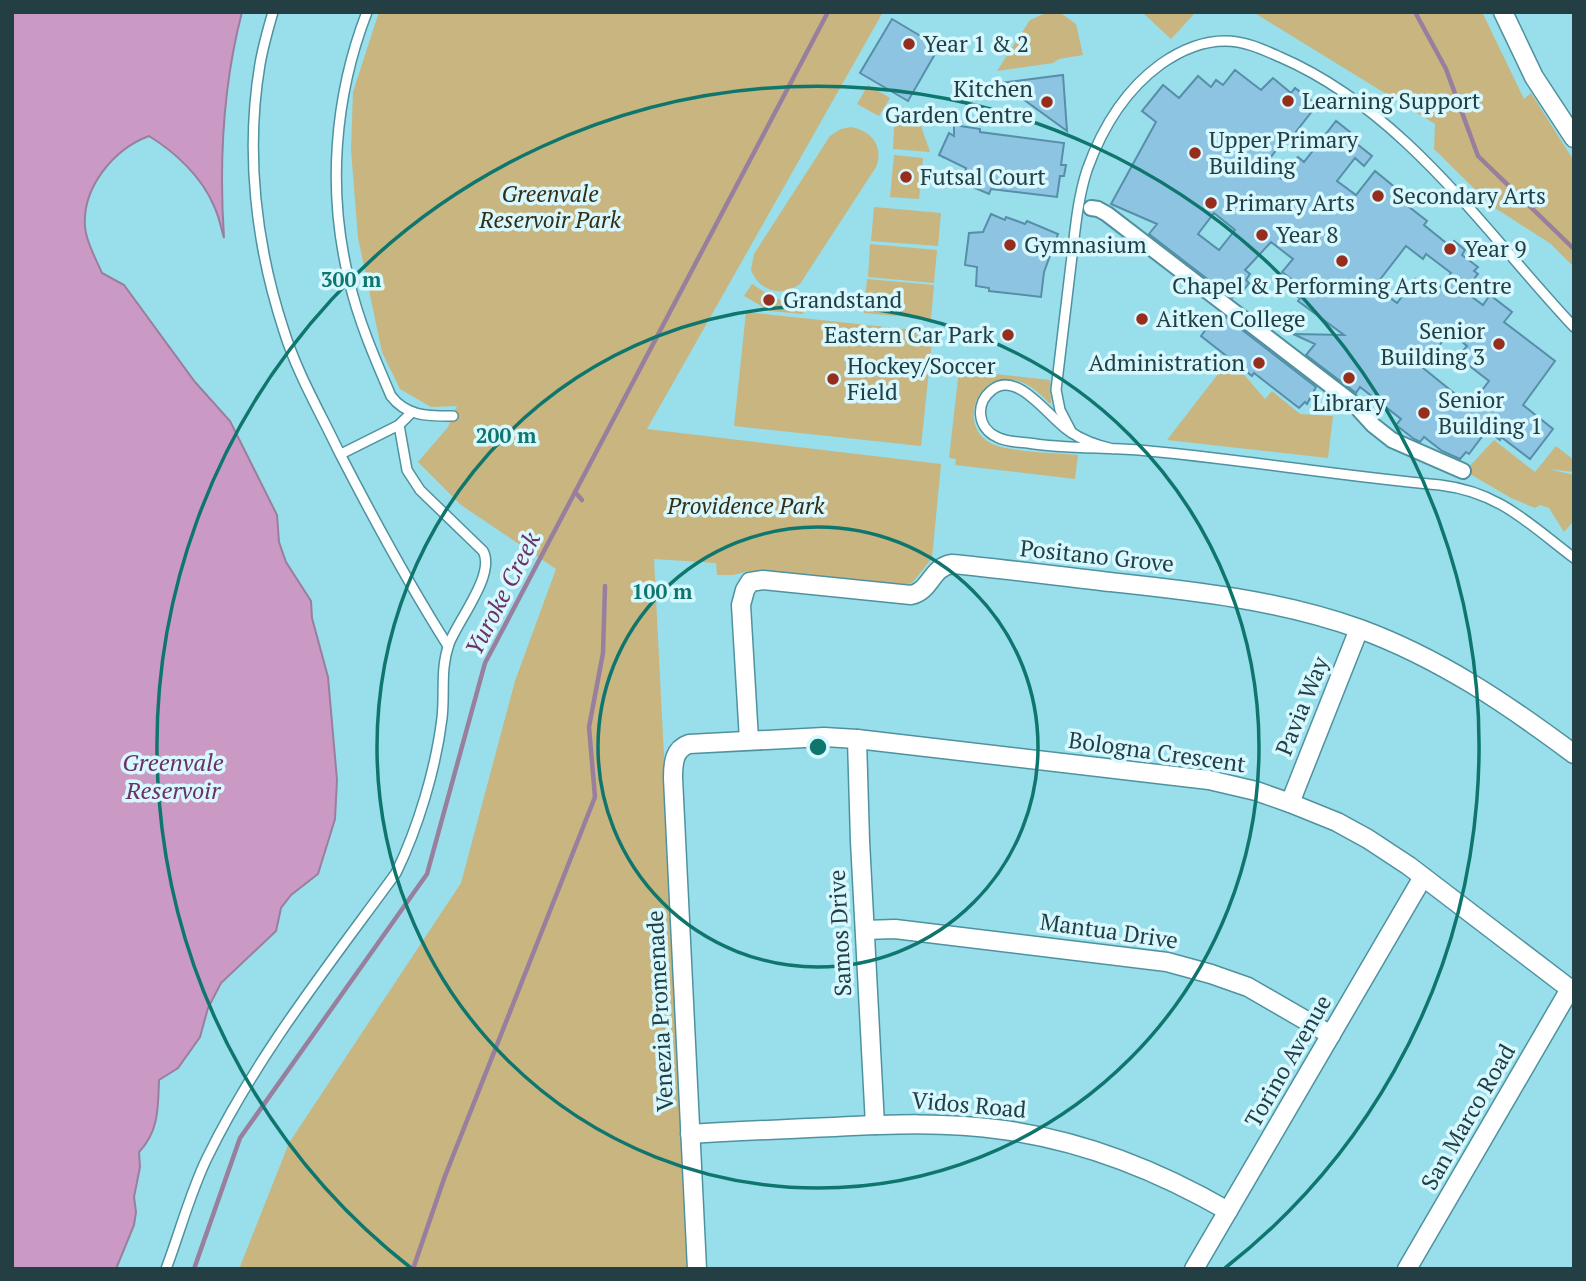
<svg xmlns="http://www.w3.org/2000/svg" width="1586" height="1281" viewBox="0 0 1586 1281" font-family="'PT Serif',serif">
  <rect width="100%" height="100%" fill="#99deeb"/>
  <g fill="#c8b57f">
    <polygon points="379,12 883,12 647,429 941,464 932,558 913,582 900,587 749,571 733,575 717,575 716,563 654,559 690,1269 239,1269 289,1143 461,883 515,681 556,569 461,505 418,462 448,427 457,406 431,407 400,389 382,352 358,238 351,150 353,92"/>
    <polygon points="1048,12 1059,12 1076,24 1083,55 1059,59 1053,63 997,71 1030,20"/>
    <polygon points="1142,12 1194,12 1195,13 1171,39"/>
    <polygon points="1253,12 1482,12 1524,99 1531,93 1574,161 1574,267 1551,244 1492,206 1434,149 1435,124"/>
    <polygon points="868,85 890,98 879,116 857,104"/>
    <polygon points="906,107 916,112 930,152 893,149 894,128"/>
    <path d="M851,127c21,4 33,20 25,40l-76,117c-19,14 -41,7 -49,-14l3,-16 76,-118 11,-7z"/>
    <polygon points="894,155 923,158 919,199 890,197"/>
    <polygon points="874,207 941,213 938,246 871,241"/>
    <polygon points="870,244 937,250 934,283 868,277"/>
    <polygon points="867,279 934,285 931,319 864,313"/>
    <polygon points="752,284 775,299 804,301 803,314 770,311 744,296"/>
    <polygon points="746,312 933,332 921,446 734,426"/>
    <polygon points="1228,361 1240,370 1265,399 1272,391 1300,414 1333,416 1328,458 1167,440"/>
    <path d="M959,370l91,10 1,23h-2c-57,-64 -102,19 -57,41 19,8 64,9 86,11l-3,24 -120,-14 1,-6 -7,-1z"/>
    <polygon points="1494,440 1535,472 1556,446 1574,460 1574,472 1548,469 1574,475 1574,520 1564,532 1549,508 1540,505 1535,508 1511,498 1465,471"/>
  </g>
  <path fill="#cb9ac4" stroke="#997f9e" stroke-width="2" d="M12,12h230c-19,73 -23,151 -18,226 -3,-10 -5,-22 -10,-32 -12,-29 -39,-54 -65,-70 -35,13 -67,51 -64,91 1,15 11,32 17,46l22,12 71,97 35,39 47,94 2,27 7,20 25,39 1,17 16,59 9,103 -2,39 -17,55 -27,21 -10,13 -5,23 -55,52 -13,25 -8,29 -22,31 -19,12c-1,28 0,51 -20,72l1,15 -6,30 2,15 -2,13 -18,44h-104z"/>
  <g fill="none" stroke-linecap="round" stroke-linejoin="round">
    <g stroke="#997f9e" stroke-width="4.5">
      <polyline points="1415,12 1446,69 1478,156 1574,249"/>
      <polyline points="575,492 582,500"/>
      <polyline points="194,1269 240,1138 427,874 485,663 828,12"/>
      <polyline points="413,1269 445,1176 595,797 589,727 603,653 605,586"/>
    </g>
  </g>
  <g fill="#8cc4e1" stroke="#578ea9" stroke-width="2" fill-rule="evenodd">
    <polygon points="892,19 939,47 908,101 860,73"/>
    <path d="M1235,70l26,20 12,-12 18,15 4,-5 22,17 -30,38 -3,-3 -20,26 18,13 16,-22 6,5 32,-41 14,11 -3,4 25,20 -8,10 -9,-8 -18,23 19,14 19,-24 28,23 -4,5 28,22 -3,4 26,21 4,-5 11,9 -3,5 16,12 -4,4 4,3 -14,17 19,14 7,-10 22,17 -8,10 51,39 -32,44 30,24 -23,30 -29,-22 -1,3 -13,-10 -18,24 -3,-2 -6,7 -18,-8 -18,-14 -4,5 -6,-3 -18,-14 5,-6 -41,-32 -4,6 -50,-38 9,-11 -22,-10 51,1 -46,-34 2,-3 -3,-2 6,-8 -21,-16 11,-13 -22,-17 -26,28 5,4 -4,6 3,3 -7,9 -3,-2 -7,8 -83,-64 8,-10 -46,-20 45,-82 -14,-11 21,-26 16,13 19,-22 13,11 5,-7 7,5zM1214,213l21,17 -16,20 -21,-16zM1406,246l17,13 3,-5 25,19 -16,21 -20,-15 -18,24 -22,-17zM1450,332l17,14 -9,11 31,24 -19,25 -48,-39z"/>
    <polygon points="1063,75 1067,131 1001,83"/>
    <polygon points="954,125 980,129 980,132 1064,143 1061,165 1066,165 1064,176 1060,176 1057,197 991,189 989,194 963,183 966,168 939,155 949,133 954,136"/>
    <polygon points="991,214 1005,220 1006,217 1025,224 1027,221 1058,234 1044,272 1041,297 989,291 989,288 976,286 977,267 965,265 969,233 983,232"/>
    <polygon points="1219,312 1316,387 1307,404 1305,402 1299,408 1254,373 1252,376 1201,336"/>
  </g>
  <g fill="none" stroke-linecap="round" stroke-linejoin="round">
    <defs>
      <g id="service">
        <path d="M273,12c-5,17 -10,35 -13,52 -15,89 -4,182 24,267 13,42 36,81 55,121 34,66 69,131 109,194"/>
        <path d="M367,12c-33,85 -40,180 -18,268 9,40 26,79 42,116 16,21 38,20 62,20"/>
        <path d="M1072,433l-12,-23 -4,-20c5,-42 10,-84 15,-126 4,-31 6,-63 16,-94 15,-42 38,-80 74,-106 20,-14 40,-23 64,-23 20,0 37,8 55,16 125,54 204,174 294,270"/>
        <path d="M1113,449c-14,-3 -31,-9 -44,-18 -19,-12 -52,-62 -77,-41 -17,13 -15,38 5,47 9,5 21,5 31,6 37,6 74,4 111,7 101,9 200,26 301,35 59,7 88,38 134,73"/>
        <polyline points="341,454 399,425 412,412"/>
        <path d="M166,1269c14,-37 24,-76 41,-111 50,-103 122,-193 189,-285 22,-45 40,-105 46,-155 3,-25 -2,-49 7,-74 9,-24 47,-70 34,-93l-63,-61 -13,-20 -8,-45"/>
      </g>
      <polyline id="pedestrian" points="1091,208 1098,209 1107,214 1353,403 1373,425 1392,440 1463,471"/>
      <g id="minor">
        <polyline points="1503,12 1534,77 1574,138"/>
        <polyline points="857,739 860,841 875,1125"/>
        <path d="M749,740l-8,-135 4,-15 5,-8 13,-2 148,15c20,-4 20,-28 41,-31 53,5 105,12 158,18 84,9 169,18 250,47 79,29 147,75 214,125"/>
        <polyline points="1290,803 1359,629"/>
        <polyline points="865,930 895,929 1167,962 1211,974 1248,987 1331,1035"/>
        <path d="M690,1134c48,-3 96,-5 144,-7 57,-3 113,-5 170,3 80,11 155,41 224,81"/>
        <path d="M697,1269l-24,-491c0,-15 1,-29 16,-34l135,-7 33,2 352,41 47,11 34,12 47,19 31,17 41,27 165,126"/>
        <polyline points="1194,1269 1423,877"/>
        <polyline points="1407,1269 1570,989"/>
      </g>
    </defs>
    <use href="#service" stroke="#4f929f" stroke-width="12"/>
    <use href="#pedestrian" stroke="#4f929f" stroke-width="18"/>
    <use href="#minor" stroke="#4f929f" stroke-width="21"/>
    <use href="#service" stroke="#fff" stroke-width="9"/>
    <use href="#pedestrian" stroke="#fff" stroke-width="14"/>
    <use href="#minor" stroke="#fff" stroke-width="18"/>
  </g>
  <g fill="none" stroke="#0f766e" stroke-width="3.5">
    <circle cx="818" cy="747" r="220"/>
    <circle cx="818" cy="747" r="441"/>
    <path d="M411 1268A661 661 0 1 1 1225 1268"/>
  </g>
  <g fill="#962d1d" stroke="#d7f8ff" stroke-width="2.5">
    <circle cx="909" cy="44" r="7"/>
    <circle cx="1288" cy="101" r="7"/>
    <circle cx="1047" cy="102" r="7"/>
    <circle cx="1195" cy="153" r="7"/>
    <circle cx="906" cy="177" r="7"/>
    <circle cx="1378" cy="196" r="7"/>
    <circle cx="1211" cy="203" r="7"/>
    <circle cx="1262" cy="235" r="7"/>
    <circle cx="1010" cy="245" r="7"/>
    <circle cx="1450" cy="249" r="7"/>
    <circle cx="1342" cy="261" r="7"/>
    <circle cx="769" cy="300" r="7"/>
    <circle cx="1142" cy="319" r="7"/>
    <circle cx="1008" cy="335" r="7"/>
    <circle cx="1499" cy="344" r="7"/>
    <circle cx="1259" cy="363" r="7"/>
    <circle cx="1349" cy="378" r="7"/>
    <circle cx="833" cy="379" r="7"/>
    <circle cx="1424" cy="413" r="7"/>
  </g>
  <g text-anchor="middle" stroke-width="7" stroke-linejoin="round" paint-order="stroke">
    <g font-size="23" fill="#233f44" stroke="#d7f8ff" text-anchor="start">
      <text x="923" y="52">Year 1 &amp; 2</text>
      <text x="1033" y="97" text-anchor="end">Kitchen<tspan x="1033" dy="26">Garden Centre</tspan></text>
      <text x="1302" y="109">Learning Support</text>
      <text x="1209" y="148">Upper Primary<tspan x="1209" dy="26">Building</tspan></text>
      <text x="920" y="185">Futsal Court</text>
      <text x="1392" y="204">Secondary Arts</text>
      <text x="1225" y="211">Primary Arts</text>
      <text x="1276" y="243">Year 8</text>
      <text x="1024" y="253">Gymnasium</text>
      <text x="1464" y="257">Year 9</text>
      <text x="1342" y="294" text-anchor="middle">Chapel &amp; Performing Arts Centre</text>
      <text x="783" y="308">Grandstand</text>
      <text x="1156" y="327">Aitken College</text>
      <text x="1485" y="339" text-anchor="end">Senior<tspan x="1485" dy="26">Building 3</tspan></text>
      <text x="994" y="343" text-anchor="end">Eastern Car Park</text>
      <text x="1245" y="371" text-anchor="end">Administration</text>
      <text x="847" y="374">Hockey/Soccer<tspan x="847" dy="26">Field</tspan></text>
      <text x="1438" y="408">Senior<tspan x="1438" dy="26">Building 1</tspan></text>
      <text x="1349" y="411" text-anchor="middle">Library</text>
    </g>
    <g font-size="23" font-style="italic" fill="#362d12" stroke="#d7f8ff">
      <text x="550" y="202">Greenvale<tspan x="550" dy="26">Reservoir Park</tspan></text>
      <text x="746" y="514">Providence Park</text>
    </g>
    <g font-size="23" fill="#233f44" stroke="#d7f8ff">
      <text transform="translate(1097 556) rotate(6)" y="8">Positano Grove</text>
      <text transform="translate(1302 706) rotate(-68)" y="8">Pavia Way</text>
      <text transform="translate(1157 752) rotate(8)" y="8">Bologna Crescent</text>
      <text transform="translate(1109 931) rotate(8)" y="8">Mantua Drive</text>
      <text transform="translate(840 933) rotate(-93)" y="8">Samos Drive</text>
      <text transform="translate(660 1011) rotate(-93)" y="8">Venezia Promenade</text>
      <text transform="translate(1288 1061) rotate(-60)" y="8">Torino Avenue</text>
      <text transform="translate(969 1105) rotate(5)" y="8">Vidos Road</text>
      <text transform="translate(1468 1117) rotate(-60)" y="8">San Marco Road</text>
    </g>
    <g font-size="24" font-style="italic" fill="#6c3166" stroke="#d7f8ff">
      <text transform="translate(503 594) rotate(-63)" y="8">Yuroke Creek</text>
      <text x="173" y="771">Greenvale<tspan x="173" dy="28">Reservoir</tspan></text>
    </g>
  </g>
  <circle cx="818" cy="747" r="10" fill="#0f766e" stroke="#d7f8ff" stroke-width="3.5"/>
  <g font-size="21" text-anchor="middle" font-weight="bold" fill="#0f766e" stroke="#d7f8ff" stroke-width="7" stroke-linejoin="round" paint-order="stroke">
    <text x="351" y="287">300 m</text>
    <text x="506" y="443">200 m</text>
    <text x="662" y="599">100 m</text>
  </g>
  <rect width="1586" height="1281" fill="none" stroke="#233f44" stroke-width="28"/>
</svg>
